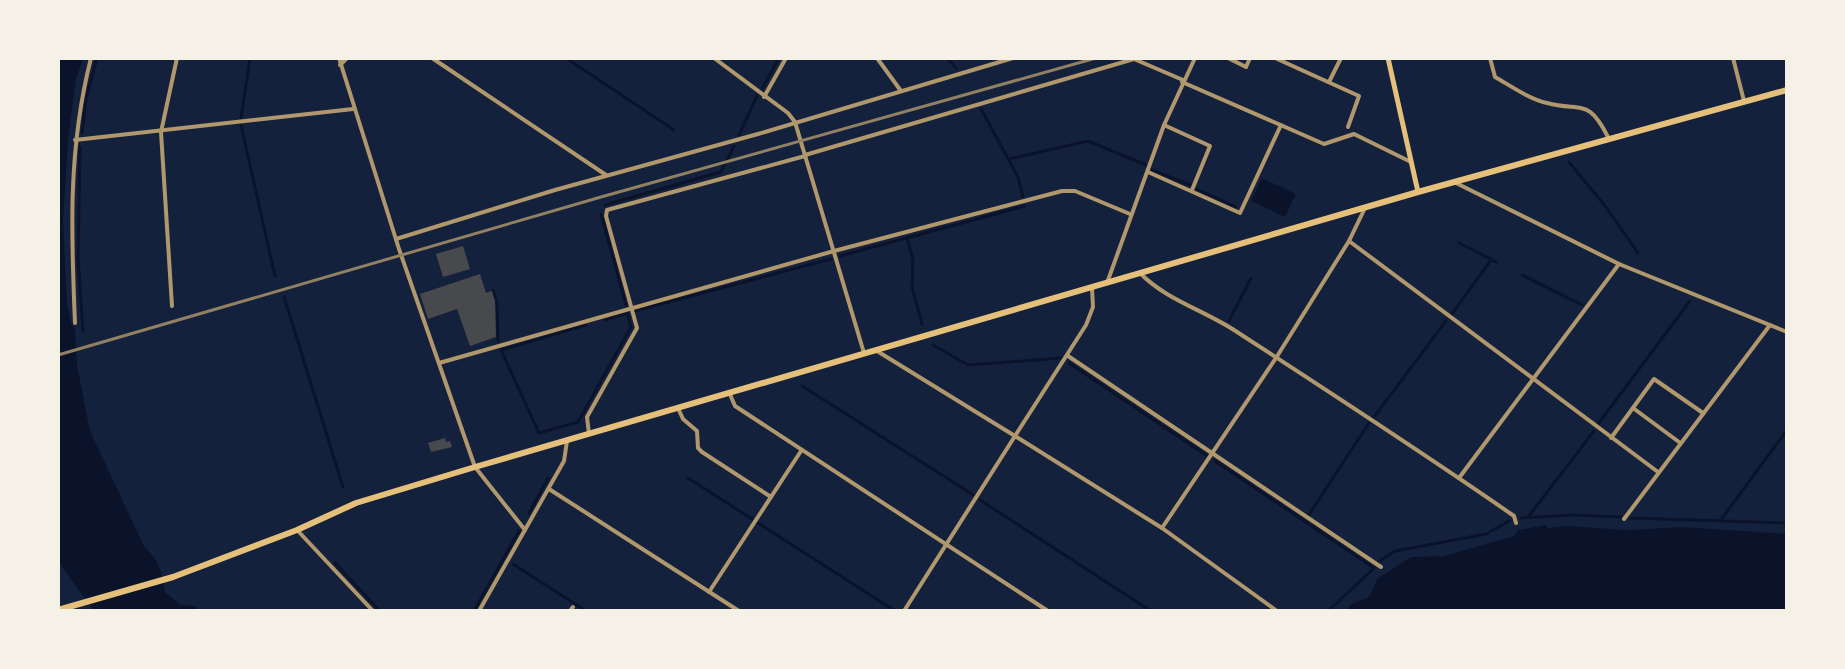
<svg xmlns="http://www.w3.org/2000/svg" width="1845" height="669" viewBox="0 0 1845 669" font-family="Cabin,sans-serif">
  <rect width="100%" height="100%" fill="#14213d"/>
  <g fill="#0b132b">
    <path d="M58,58h25l-7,21 -8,61 -5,81 4,83 4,19 4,6 2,36 13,66 54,115c15,14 18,26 21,46l16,13 14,1 5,5h-106l-36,-50z"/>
    <polygon points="1262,178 1296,194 1285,217 1251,201"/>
    <polygon points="1546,525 1548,528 1566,526 1627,530 1684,527 1787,534 1787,611 1346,611 1350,605 1370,596 1377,579 1411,557 1444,556 1514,536 1518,530"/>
  </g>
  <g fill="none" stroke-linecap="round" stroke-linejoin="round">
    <g stroke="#0b132b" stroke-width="3">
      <polyline points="566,58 674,130"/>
      <polyline points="947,58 956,68"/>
      <polyline points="762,89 779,58"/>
      <polyline points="981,109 1018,177 1023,197"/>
      <polyline points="241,118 250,58"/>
      <polyline points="241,125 275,276"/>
      <polyline points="82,133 86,99 97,58"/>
      <polyline points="739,135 757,96"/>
      <polyline points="80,147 78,258 83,331"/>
      <polyline points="1009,159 1088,141 1146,165"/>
      <polyline points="1569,162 1606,207 1638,253"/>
      <polyline points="1152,170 1190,185"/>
      <polyline points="1197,189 1236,207"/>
      <polyline points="605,205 721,172 734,146"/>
      <polyline points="601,214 626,305"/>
      <polyline points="907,238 913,259 912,287 922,324"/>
      <polyline points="1459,243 1491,259"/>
      <polyline points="840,256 1025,206"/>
      <polyline points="1522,275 1582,305"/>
      <polyline points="493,291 497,304 498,341"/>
      <polyline points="284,297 343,487"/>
      <polyline points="635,311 831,259"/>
      <polyline points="1451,315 1491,260 1496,262"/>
      <polyline points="605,320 627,313"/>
      <polyline points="1229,321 1251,278"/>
      <polyline points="586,325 501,350 539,433 578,422 631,327 627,312"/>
      <polyline points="933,345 968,365 1061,358"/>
      <polyline points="1069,363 1206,455"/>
      <polyline points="802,386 975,496"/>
      <polyline points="1374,417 1446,321"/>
      <polyline points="1598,424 1690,301"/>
      <polyline points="1215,461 1374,568"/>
      <polyline points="688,478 752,519"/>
      <polyline points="980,500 1151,611"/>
      <polyline points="529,513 548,478"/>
      <polyline points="1308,516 1369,423"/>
      <polyline points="1528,517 1594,431"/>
      <polyline points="1521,518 1572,515 1621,517"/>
      <polyline points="1630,518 1787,523"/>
      <polyline points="1720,521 1787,430"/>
      <polyline points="758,523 895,611"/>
      <polyline points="1378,562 1395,551 1486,534 1509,521"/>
      <polyline points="335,563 380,611"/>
      <polyline points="513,564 586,611"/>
      <polyline points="474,611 519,531"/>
      <polyline points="1328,611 1372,570"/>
    </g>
  </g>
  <g fill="#48494c">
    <polygon points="463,246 470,269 443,277 436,254"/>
    <polygon points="480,274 486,293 492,291 495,301 496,337 470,346 457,309 428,319 420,294"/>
    <polygon points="445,438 446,442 450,441 452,447 431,452 428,443"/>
  </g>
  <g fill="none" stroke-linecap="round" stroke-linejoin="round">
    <g stroke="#b1986c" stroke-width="4">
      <polyline points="339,58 399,249 475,467 525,530"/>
      <polyline points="432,58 606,175"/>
      <polyline points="714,58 788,113 795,122 864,353"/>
      <polyline points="877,58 901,91"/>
      <polyline points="1228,58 1246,67 1250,58"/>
      <polyline points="1275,58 1359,96 1348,127"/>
      <path d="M1490,58l5,19c16,9 34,22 52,26 36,9 41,-5 61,34"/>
      <polyline points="1733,58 1744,101"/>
      <polyline points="340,65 347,58"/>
      <polyline points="1182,82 1324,144 1354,134 1411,162"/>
      <polyline points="1329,82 1341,58"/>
      <polyline points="764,97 786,58"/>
      <polyline points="1164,125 1210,146 1192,190"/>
      <polyline points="75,140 353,109"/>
      <polyline points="805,155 1134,59 1183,80"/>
      <polyline points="1148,172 1240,213 1281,125"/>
      <polyline points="1454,182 1619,264 1787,332"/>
      <polyline points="396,239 555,190 758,134 1013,58"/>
      <polyline points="1349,241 1658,472"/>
      <path d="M1140,273c25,26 63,37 94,57 94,61 188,122 280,186l2,7"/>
      <polyline points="1107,283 1164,125 1195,58"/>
      <polyline points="1092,288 1093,307 1086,325 1015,436 1162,528 1277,611"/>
      <polyline points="172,306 161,132 177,58"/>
      <path d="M75,323c-4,-91 -7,-175 16,-265"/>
      <polyline points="877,351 1015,436 904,611"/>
      <polyline points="1068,356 1381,567"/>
      <polyline points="439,363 834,251 1062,191 1075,191 1130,214"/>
      <polyline points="729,392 735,406 1048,611"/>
      <polyline points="678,408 683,419 697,431 698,448 702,452 771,497"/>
      <polyline points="1633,408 1679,442"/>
      <polyline points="589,434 587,417 637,328 606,216 607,210 805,156"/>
      <polyline points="1611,438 1654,379 1703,413"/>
      <polyline points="1459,478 1619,264"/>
      <polyline points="549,489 739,611"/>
      <polyline points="1624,519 1770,325"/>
      <polyline points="1162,528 1276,358 1349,241 1365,208"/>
      <polyline points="298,531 373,611"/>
      <polyline points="709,592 801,451"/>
      <polyline points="479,611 564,461 567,441"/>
      <polyline points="570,611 573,607"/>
    </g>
    <polyline stroke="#e5c07b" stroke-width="5" points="1388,58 1418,192"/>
    <polyline stroke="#e5c07b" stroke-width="6" points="58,610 173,577 297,530 356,503 475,467 1418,192 1787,90"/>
    <polyline stroke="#918062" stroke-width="3" points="58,355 601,197 1096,58"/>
  </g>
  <rect width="1845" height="669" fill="none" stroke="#f6f1e7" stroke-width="120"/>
</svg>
